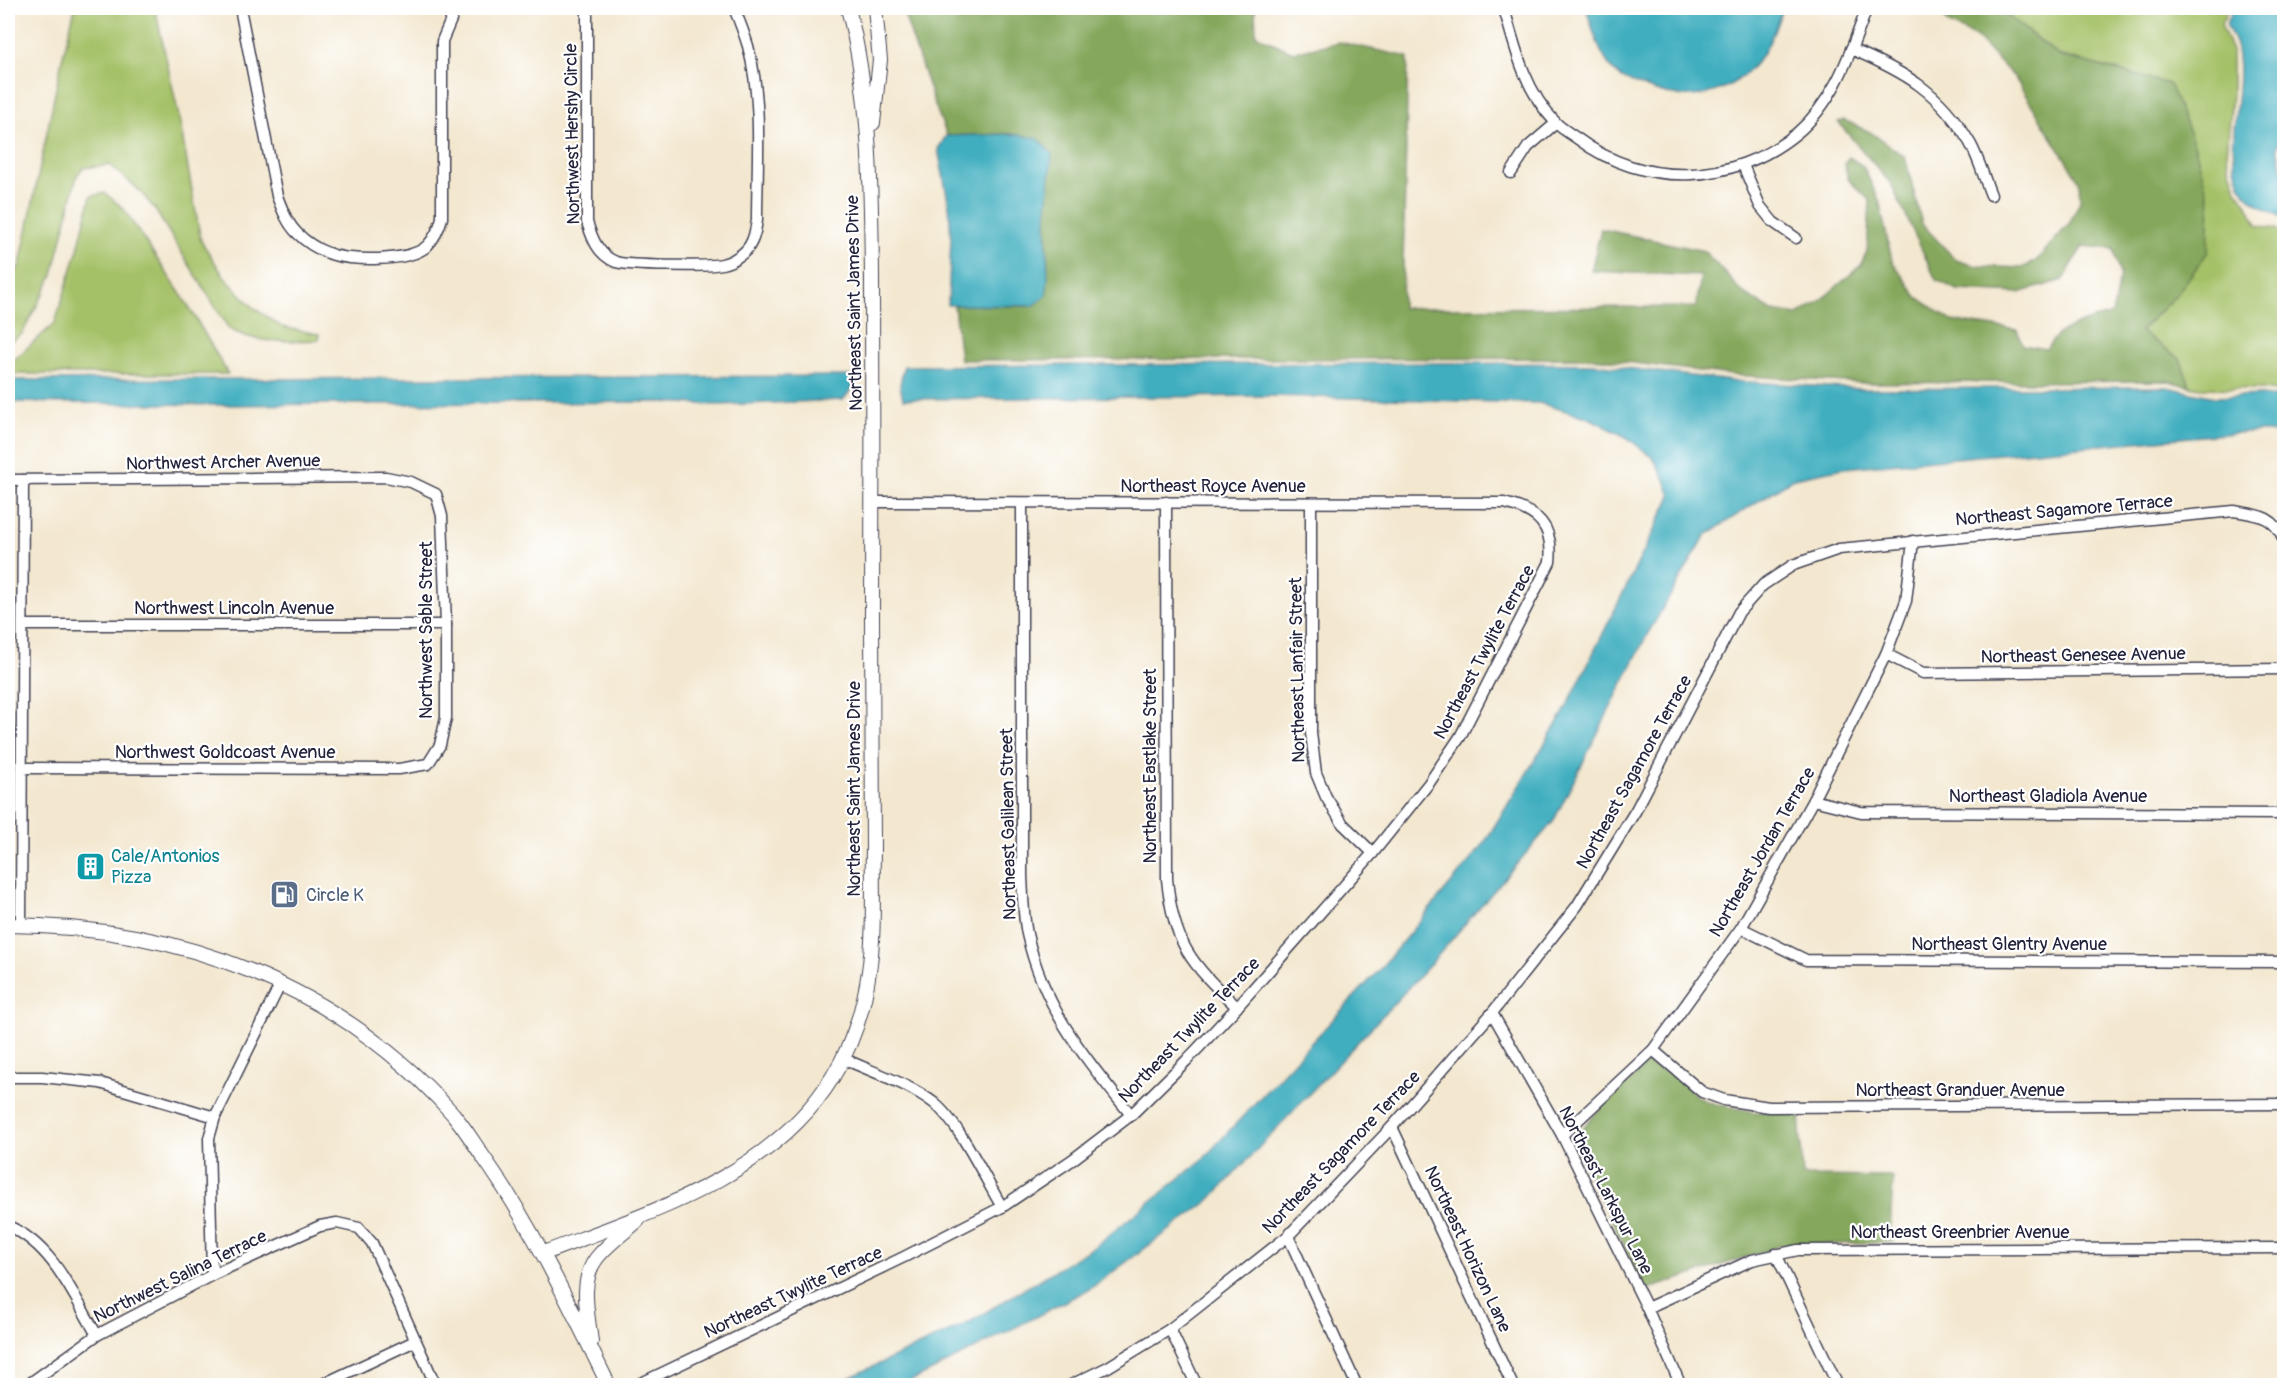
<svg xmlns="http://www.w3.org/2000/svg" width="2292" height="1393" viewBox="0 0 2292 1393" font-family="Pangolin,sans-serif">
  <rect width="100%" height="100%" fill="#fff"/>
  <filter id="ink" filterUnits="userSpaceOnUse"><feTurbulence type="fractalNoise" baseFrequency=".0167" numOctaves="2"/><feDisplacementMap in="SourceGraphic" scale="12" xChannelSelector="R" yChannelSelector="G"/><feConvolveMatrix kernelMatrix="1 2 1 2 8 2 1 2 1" color-interpolation-filters="sRGB"/></filter>
  <filter id="wash" filterUnits="userSpaceOnUse"><feTurbulence type="fractalNoise" baseFrequency=".008" numOctaves="4" result="noise"/><feDisplacementMap in="SourceGraphic" scale="24" xChannelSelector="R" yChannelSelector="G"/><feGaussianBlur stdDeviation="1.35" result="paint"/><feColorMatrix in="noise" values="0 0 0 0 0 0 0 0 0 0 0 0 0 0 0 0 0 1.4 0 .05"/><feComposite in="paint" operator="in"/></filter>
  <g filter="url(#wash)">
    <rect width="100%" height="100%" fill="#f3e7cf"/>
    <g fill="#a5c167" stroke="#647251" stroke-width="1.5">
      <path d="M75,8h80l23,104 23,129 24,37 28,29 29,20 37,7v6c-32,1 -61,5 -90,-11l-75,-121 -18,-21 -27,-22 -26,3 -6,7 -24,100 -31,59 -14,9v-60l12,-18 41,-201z"/>
      <polygon points="2003,8 2229,8 2221,24 2232,51 2232,94 2227,155 2229,167 2237,190 2249,207 2257,225 2276,229 2284,234 2284,392 2261,389 2201,388 2190,386 2180,359 2140,331 2177,294 2169,84 2058,55 2004,13"/>
      <polygon points="105,193 123,208 188,305 228,374 8,374 8,365 55,323 78,249 91,196"/>
    </g>
    <g fill="#84a75c" stroke="#53644c" stroke-width="1.5">
      <polygon points="902,8 1255,8 1256,35 1293,52 1339,42 1408,57 1402,308 1696,307 1701,276 1591,271 1601,229 1704,251 1741,291 1772,311 1798,315 1820,301 1860,266 1867,251 1870,201 1849,180 1844,164 1849,157 1863,166 1879,200 1892,261 1917,297 1952,321 2017,330 2023,345 2046,349 2059,333 2084,322 2112,314 2120,275 2113,249 2083,246 2063,280 2019,293 1958,290 1936,280 1891,184 1838,122 1844,120 1870,132 1905,157 1922,224 1956,260 1975,266 2022,268 2036,261 2069,224 2080,201 2079,181 2015,78 1976,37 1947,23 1943,15 1944,8 2003,8 2004,13 2058,55 2169,84 2195,147 2210,203 2208,252 2177,294 2140,331 2180,359 2190,386 2168,381 1862,383 1732,375 1593,358 960,360 954,305 1033,306 1048,280 1046,220 1011,134 947,136 933,100"/>
      <polygon points="1648,1063 1672,1074 1698,1097 1707,1102 1754,1112 1799,1113 1803,1176 1893,1177 1890,1236 1894,1242 1779,1246 1646,1290 1572,1140 1602,1106"/>
    </g>
    <g fill="#41aebf" stroke="#32687d" stroke-width="1.5">
      <path d="M1586,8h196c-4,14 -9,29 -17,42 -26,42 -70,56 -115,39 -13,-5 -28,-8 -37,-19 -15,-17 -20,-41 -27,-62z"/>
      <path d="M2234,8h50v104l-3,7 -4,30 7,25v44c-9,-4 -33,-16 -39,-25 -26,-40 1,-99 -8,-143 -1,-8 -7,-18 -11,-26z"/>
      <polygon points="1011,134 1037,138 1052,154 1046,220 1048,280 1046,296 1033,306 948,305 951,239 949,206 938,149 946,136"/>
      <polygon points="1455,363 1594,364 1732,381 1862,389 2167,387 2215,397 2261,395 2284,398 2284,432 2247,432 1844,468 1794,478 1706,535 1647,635 1553,822 1428,967 1209,1201 1091,1288 926,1374 901,1385 833,1385 966,1324 1094,1247 1202,1160 1379,970 1483,845 1564,712 1671,496 1663,475 1652,457 1626,437 1589,418 1539,403 1271,396 903,399 900,385 904,366"/>
      <polygon points="851,376 854,386 843,400 717,405 661,402 217,405 8,402 8,380"/>
    </g>
  </g>
  <g filter="url(#ink)">
    <g fill="none" stroke-linecap="round" stroke-linejoin="round">
      <defs>
        <g id="minor">
          <path d="M240,8l37,188c5,13 10,27 20,37 8,8 20,16 31,20 21,9 82,9 99,-7 8,-8 12,-17 15,-28v-177l14,-33"/>
          <path d="M587,8v214c5,16 11,33 29,40 13,4 91,5 106,2 5,-1 13,-5 17,-8 13,-8 16,-21 18,-36 0,-56 6,-118 -9,-174 -4,-13 -9,-26 -14,-38"/>
          <path d="M1504,8c11,40 21,83 52,115 6,6 15,11 22,16 65,49 155,47 219,-6 38,-32 53,-80 70,-125"/>
          <path d="M1851,49c54,23 88,42 119,94 9,16 14,35 21,52"/>
          <polyline points="1743,165 1760,206 1773,222 1796,238"/>
          <polyline points="1511,173 1528,147 1556,123"/>
          <polyline points="8,480 386,477 411,482 436,494 442,516 446,625 446,718 440,745 428,764 399,769 22,768"/>
          <path d="M1166,502l1,377c6,64 24,85 70,128"/>
          <path d="M1022,503v372c1,19 1,40 5,59 17,76 57,122 104,181"/>
          <polyline points="1311,503 1311,733 1316,773 1326,797 1343,824 1373,853"/>
          <polyline points="23,625 446,625"/>
          <polyline points="1886,654 1923,673 2284,669"/>
          <polyline points="1813,800 1861,812 2284,814"/>
          <polyline points="21,925 23,480"/>
          <polyline points="1741,928 1806,960 2284,962"/>
          <polyline points="1492,1013 1562,1135 1647,1308 1681,1386"/>
          <polyline points="1653,1050 1702,1092 1724,1100 1769,1107 2284,1104"/>
          <path d="M842,1058c30,14 66,25 92,45 26,21 50,74 68,104"/>
          <polyline points="8,1077 42,1077 100,1083 215,1117"/>
          <polyline points="1392,1127 1513,1386"/>
          <polyline points="1562,1135 1653,1050 1741,928 1813,800 1886,654 1906,601 1913,541"/>
          <path d="M8,1226c45,19 65,69 89,109"/>
          <polyline points="1288,1236 1357,1386"/>
          <polyline points="1776,1254 1838,1386"/>
          <polyline points="212,1275 209,1138 215,1117 281,983"/>
          <polyline points="1647,1308 1752,1260 1798,1250 2284,1248"/>
          <polyline points="1170,1329 1197,1386"/>
          <polyline points="26,1386 97,1335 212,1275 320,1226 337,1223 359,1228 372,1243 436,1386"/>
          <polyline points="319,1386 415,1341"/>
          <path d="M635,1386l269,-129 98,-50 70,-47 59,-45 55,-54 51,-54 136,-154 56,-70 31,-46 90,-175c4,-36 -12,-51 -46,-59l-632,-1"/>
          <path d="M1069,1386l39,-19 62,-38 118,-93 104,-109 100,-114 85,-107 59,-96 103,-198 24,-27 30,-20 46,-16 395,-38c23,4 40,4 50,29"/>
        </g>
        <g id="major">
          <polyline points="873,123 880,60 875,8"/>
          <path d="M8,925c171,1 329,59 445,189 11,13 20,28 29,41 51,72 88,151 127,231"/>
          <path d="M544,1253c102,-39 227,-76 288,-175 20,-32 32,-70 37,-107 6,-39 3,-82 4,-122 0,-76 0,-152 -1,-228 0,-115 1,-229 0,-344 -1,-91 -1,-181 -24,-269"/>
          <path d="M591,1342c-3,-27 -12,-60 5,-83 11,-15 29,-27 42,-39"/>
        </g>
      </defs>
      <use href="#minor" stroke="#414051" stroke-width="13"/>
      <use href="#major" stroke="#414051" stroke-width="16"/>
      <use href="#minor" stroke="#fff" stroke-width="10"/>
      <use href="#major" stroke="#fff" stroke-width="14"/>
    </g>
  </g>
  <defs>
    <symbol id="building-square" viewBox="-11 -11 22 22"><rect x="-9" y="-9" width="18" height="18" rx="4" fill="#0f9aa8" stroke="#fff"/><path d="M-4-6H4V6H1V3H-1V6H-4ZM-2.5-4.3h1.7v1.8h-1.7ZM.8-4.3h1.7v1.8H.8ZM-2.5-1h1.7V.8h-1.7ZM.8-1h1.7V.8H.8Z" fill="#fff"/></symbol>
    <symbol id="fuel-square" viewBox="-11 -11 22 22"><rect x="-9" y="-9" width="18" height="18" rx="4" fill="#5c6f8a" stroke="#fff"/><path d="M-5.5-6h7V0h2V4h1.3V-2.5L3-4.5l.8-.8L6-3V5H2.5V1h-1V6h-7ZM-4.2-4.7v3.2H.2V-4.7Z" fill="#fff"/></symbol>
  </defs>
  <g fill-rule="evenodd">
    <use href="#building-square" x="74" y="850" width="33" height="33"/>
    <use href="#fuel-square" x="268" y="878" width="33" height="33"/>
  </g>
  <g text-anchor="middle" stroke-width="4.5" stroke-linejoin="round" paint-order="stroke">
    <g font-size="18" fill="#22223b" stroke="#fff">
      <text transform="translate(572 134) rotate(-91)" y="6">Northwest Hershy Circle</text>
      <text transform="translate(854 303) rotate(-91)" y="6">Northeast Saint James Drive</text>
      <text transform="translate(223 462) rotate(-1)" y="6">Northwest Archer Avenue</text>
      <text x="1213" y="492">Northeast Royce Avenue</text>
      <text transform="translate(2064 510) rotate(-5)" y="6">Northeast Sagamore Terrace</text>
      <text x="234" y="614">Northwest Lincoln Avenue</text>
      <text transform="translate(426 630) rotate(-90)" y="6">Northwest Sable Street</text>
      <text transform="translate(1484 652) rotate(-62)" y="6">Northeast Twylite Terrace</text>
      <text transform="translate(2083 655) rotate(-1)" y="6">Northeast Genesee Avenue</text>
      <text transform="translate(1297 670) rotate(-91)" y="6">Northeast Lanfair Street</text>
      <text x="225" y="758">Northwest Goldcoast Avenue</text>
      <text transform="translate(1150 766) rotate(-90)" y="6">Northeast Eastlake Street</text>
      <text transform="translate(1634 772) rotate(-61)" y="6">Northeast Sagamore Terrace</text>
      <text transform="translate(854 789) rotate(-90)" y="6">Northeast Saint James Drive</text>
      <text x="2048" y="802">Northeast Gladiola Avenue</text>
      <text transform="translate(1008 824) rotate(-91)" y="6">Northeast Galilean Street</text>
      <text transform="translate(1762 852) rotate(-60)" y="6">Northeast Jordan Terrace</text>
      <text x="2009" y="950">Northeast Glentry Avenue</text>
      <text transform="translate(1189 1030) rotate(-46)" y="6">Northeast Twylite Terrace</text>
      <text x="1960" y="1096">Northeast Granduer Avenue</text>
      <text transform="translate(1341 1152) rotate(-46)" y="6">Northeast Sagamore Terrace</text>
      <text transform="translate(1606 1190) rotate(63)" y="6">Northeast Larkspur Lane</text>
      <text x="1960" y="1238">Northeast Greenbrier Avenue</text>
      <text transform="translate(1468 1249) rotate(65)" y="6">Northeast Horizon Lane</text>
      <text transform="translate(180 1276) rotate(-26)" y="6">Northwest Salina Terrace</text>
      <text transform="translate(793 1292) rotate(-25)" y="6">Northeast Twylite Terrace</text>
    </g>
    <g font-size="18" fill="#0d838f" stroke="#fff" text-anchor="start">
      <text x="111" y="862">Cale/Antonios<tspan x="111" dy="21">Pizza</tspan></text>
    </g>
    <g font-size="18" fill="#4e5e75" stroke="#fff" text-anchor="start">
      <text x="306" y="901">Circle K</text>
    </g>
  </g>
  <rect width="2292" height="1393" fill="none" stroke="#fff" stroke-width="30"/>
</svg>
